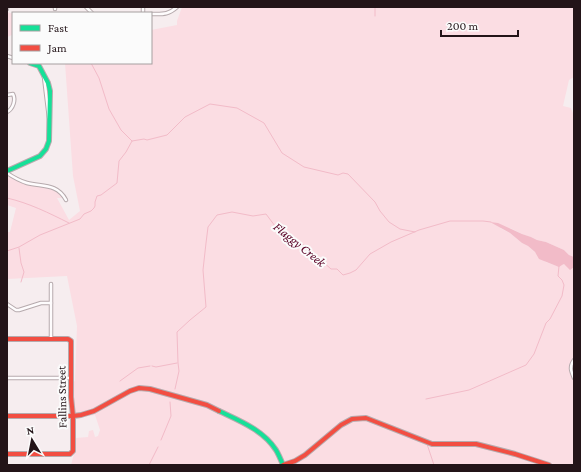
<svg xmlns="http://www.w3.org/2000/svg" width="581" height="472" viewBox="0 0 581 472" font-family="'Crimson Pro',serif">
  <rect width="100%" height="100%" fill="#f6edef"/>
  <g fill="#fbdde3" fill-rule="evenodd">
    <path d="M182,7h392v70l-5,3 -6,26 8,2 3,8v141l-5,-2 -5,-5 -18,-8 -9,-2 -6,-3 -9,-3 -12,-6h-10l10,5 12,10 6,3 18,16 11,4 7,-2 10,3v198h-503l4,-15 -2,-68 2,-1 2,-55 -10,-50 -60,3v-47h3l6,-24 -9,-3v-28l2,-1 6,4 12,4 26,5 5,3 4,6h-5l12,22 11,-9 -7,-35 -8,-113h86v-33l26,-5v-4zM95,415l5,15 -2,6 -3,1 -2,-7 -4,1 -1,6 -12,1 -1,-18 1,-2z"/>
    <polygon points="7,12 13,14 13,36 12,35 7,37"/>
  </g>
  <polygon fill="#f2bbc8" points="490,222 498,223 522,234 531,237 537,240 546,242 564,250 569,255 574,257 574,267 570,270 564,264 562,265 559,267 539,259 535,252 528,246 522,243 510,233"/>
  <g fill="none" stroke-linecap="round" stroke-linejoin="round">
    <g stroke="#f2bbc8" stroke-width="1">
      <polyline points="375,16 375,7"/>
      <polyline points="91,63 99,78 109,109 121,130 132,141"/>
      <path d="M7,198c22,5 42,15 62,25"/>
      <polyline points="19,248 21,263 24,272 21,282"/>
      <polyline points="7,251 19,247 40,235 80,219 84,214 91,211 94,208 95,206 95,202 97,196 101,195 117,183 119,161 126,152 132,141 144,139 147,140 167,135 185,117 210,104 237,108 264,123 282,153 304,167 338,175 343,173 348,174 375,202 380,211 389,222 400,229 415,232"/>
      <polyline points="152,366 156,367 177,363"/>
      <polyline points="120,381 138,368 150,366"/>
      <polyline points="175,389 179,371 178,363 177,332 190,320 206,307 203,270 206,243 208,227 217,215 232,212 253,216 266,214 275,226 284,234 305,246 331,269 337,269 343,275 350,273 356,270 370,254 391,242 419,230 450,221 483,221 491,222"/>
      <polyline points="426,399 469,390 526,365 534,354 546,323 550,319 562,296 564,285 562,280 558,276 559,266"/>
      <polyline points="161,440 171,416 170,402"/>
      <polyline points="427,444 434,465"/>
      <polyline points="149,465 158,447"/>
    </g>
    <defs>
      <g id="street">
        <polyline points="86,7 92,13"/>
        <polyline points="143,7 143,13"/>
        <polyline points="7,8 7,9"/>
        <polyline points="55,9 55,7"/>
        <path d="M151,14c12,0 17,1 26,-7"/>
        <polyline points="7,56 13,58"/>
        <polyline points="44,77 49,118"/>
        <path d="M7,95l6,-1c3,6 0,15 -6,18"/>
        <path d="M7,173c6,4 13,8 20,10 15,4 30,0 39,17"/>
        <polyline points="51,284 51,303"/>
        <polyline points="7,304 16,310 19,310 41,303 51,303 51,339"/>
        <path d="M574,360c-5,7 -3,11 0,18"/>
        <polyline points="7,378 71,378"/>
      </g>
      <g id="fast">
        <polyline points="7,171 40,156 46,149 49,141 50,91 48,83 39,66 30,63"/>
        <path d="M219,411c21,10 44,19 57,39 3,5 5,10 7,15"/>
      </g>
      <g id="jam">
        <polyline points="7,339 68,339 71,341 71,397 73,416 73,451 70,454 7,454"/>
        <polyline points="7,416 73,416 81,415 94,411 130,391 139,388 150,389 207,405 219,411"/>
        <polyline points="283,465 295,461 305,455 341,425 352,419 366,418 432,444 476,444 515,454 549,465"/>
      </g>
    </defs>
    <use href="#street" stroke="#b6aaad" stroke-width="4.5"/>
    <use href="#fast" stroke="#b6aaad" stroke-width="6"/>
    <use href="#jam" stroke="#b6aaad" stroke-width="6"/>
    <use href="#street" stroke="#fefcfd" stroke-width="2.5"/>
    <use href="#fast" stroke="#16e098" stroke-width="4"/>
    <use href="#jam" stroke="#f24e42" stroke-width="4"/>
  </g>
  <g text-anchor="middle" stroke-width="4" stroke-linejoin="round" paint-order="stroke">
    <g font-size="12" fill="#231418" stroke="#fbfbfb">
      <text transform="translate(62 397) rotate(-91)" y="4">Fallins Street</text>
    </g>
    <g font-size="13" font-style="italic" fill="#580025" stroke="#fbfbfb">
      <text transform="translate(300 244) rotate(39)" y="5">Flaggy Creek</text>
    </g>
  </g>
  <rect width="581" height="472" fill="none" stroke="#231418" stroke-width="16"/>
  <rect x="12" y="12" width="140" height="52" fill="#fbfbfb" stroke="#a59fa0"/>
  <rect x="20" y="25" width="20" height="6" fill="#16e098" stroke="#a59fa0"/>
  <text x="48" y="32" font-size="12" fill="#231418">Fast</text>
  <rect x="20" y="45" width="20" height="6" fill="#f24e42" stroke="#a59fa0"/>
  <text x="48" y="52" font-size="12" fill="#231418">Jam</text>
  <g transform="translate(32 440) rotate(350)" stroke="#fbfbfb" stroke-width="3" paint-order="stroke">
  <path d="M0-3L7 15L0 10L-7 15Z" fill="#231418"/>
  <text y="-6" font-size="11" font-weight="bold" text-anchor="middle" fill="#231418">N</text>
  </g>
  <path d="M441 30v6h77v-6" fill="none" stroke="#231418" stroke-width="2"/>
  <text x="447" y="30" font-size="12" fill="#231418" stroke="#fbfbfb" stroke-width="3" paint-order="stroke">200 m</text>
</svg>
